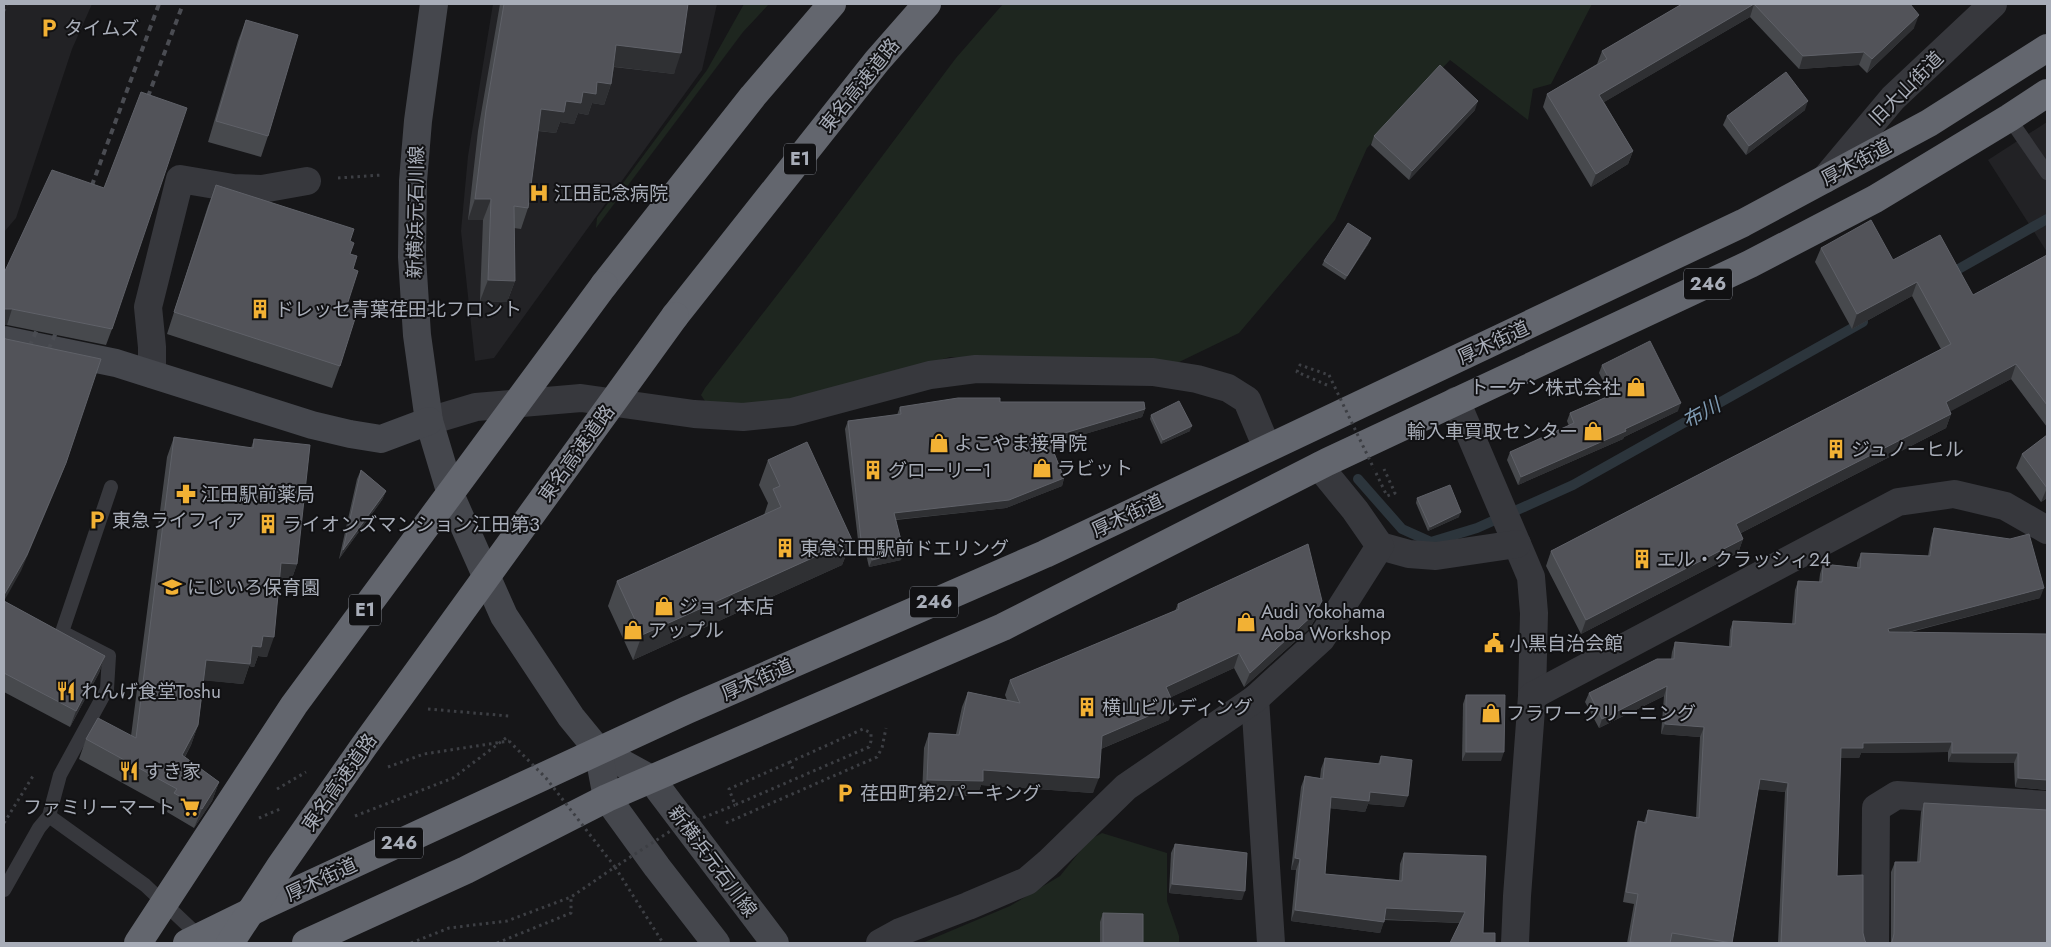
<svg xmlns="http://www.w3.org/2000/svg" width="2051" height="947" viewBox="0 0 2051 947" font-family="Jost,'Noto Sans JP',sans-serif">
  <rect width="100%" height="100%" fill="#161618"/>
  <g fill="#222225">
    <polygon points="4,4 92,4 72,49 16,218 4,232"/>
    <polygon points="493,4 717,4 702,70 494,358 475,361 461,231 468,156"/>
    <polygon points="2047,122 2047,252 1988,160"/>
  </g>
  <g fill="#1e261f">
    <polygon points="744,4 769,4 743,32 596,228 597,218 707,70"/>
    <polygon points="1003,4 1592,4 1551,84 1533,89 1528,120 1450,60 1367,148 1335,220 1239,333 1175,364 1088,368 950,357 798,401 719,410 705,401 701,395 705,388 801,264 956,58"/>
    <polygon points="1102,833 1167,853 1167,901 1179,936 1179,943 922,943 1010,906 1060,876 1089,840"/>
  </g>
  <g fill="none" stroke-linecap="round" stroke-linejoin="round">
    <g stroke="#2c353c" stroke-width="10">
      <polyline points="1948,275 2047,219"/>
      <polyline points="1358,479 1402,529 1431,542 1477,528 1573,485 1863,322"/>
    </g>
    <g stroke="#3d3f44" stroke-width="3" stroke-dasharray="2.5 4" stroke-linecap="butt">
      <polyline points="4,11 7,4"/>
      <polyline points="338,178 382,175"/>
      <polyline points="1327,385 1297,372 1300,365 1329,375"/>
      <polyline points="1376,473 1387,496 1395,493 1384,469"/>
      <polyline points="428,709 509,716"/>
      <polyline points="790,762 729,789 735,805 869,747 871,741 871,733 863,729 790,762 793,769"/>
      <polyline points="388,767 424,754 509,741"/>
      <polyline points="277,789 306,772"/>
      <polyline points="355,816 453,778 506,738"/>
      <polyline points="259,818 280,809"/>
      <polyline points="4,823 33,776"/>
      <polyline points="726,823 877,757 882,748 886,728"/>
      <polyline points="411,943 449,928 507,921 571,897 615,867 663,943"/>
      <polyline points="497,943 571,913 571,897"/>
    </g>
    <g stroke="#37383d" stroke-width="14">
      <polyline points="2009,118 2047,173"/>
      <polyline points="49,816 145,885 202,939"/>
      <polyline points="4,890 39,828 49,816 60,775 107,689 109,656 62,632 111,487"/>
    </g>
    <g stroke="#37383d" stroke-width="28">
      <polyline points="1825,179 1893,98 1993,4"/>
      <polyline points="152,374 152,347 148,307 180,179 233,188 262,189 307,181"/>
      <polyline points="1456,401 1531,577 1534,613 1532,696 1517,896 1515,943"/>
      <polyline points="429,421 476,407 581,398 694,414 743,417 792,412 930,375 976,369 1153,372 1197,379 1228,388 1247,400 1267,448"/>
      <polyline points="1380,546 1409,554 1436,556 1517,544"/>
      <polyline points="1532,696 1898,502 1954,494 2005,506 2047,530"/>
      <polyline points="1255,699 1271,943"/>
      <polyline points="880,943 900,932 968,906 1027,881 1048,863 1126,787 1255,699 1321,639 1380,546 1355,510 1319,466"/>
      <polyline points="1875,943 1876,808 1897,795 2047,805"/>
    </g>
    <g stroke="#45474d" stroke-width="28">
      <polyline points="434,4 418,121 413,181 412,257 417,335 429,421 453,501 504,616 571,717 598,750 651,779 775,943"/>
      <polyline points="4,340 116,363 312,425 350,434 381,439 429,421"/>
      <polyline points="598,750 607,798 657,867 716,943"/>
    </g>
    <g stroke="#63666e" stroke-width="28">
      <polyline points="604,285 753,96 832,4"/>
      <polyline points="675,316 877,61 927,4"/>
      <polyline points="187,943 263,906 687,710 1045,554 1743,223 1929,123 2047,48"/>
      <polyline points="306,943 466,870 607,798 1003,627 1327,462 1750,264 1875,199 2009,118 2047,93"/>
    </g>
    <g stroke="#4a4c52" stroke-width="4" stroke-dasharray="6 5" stroke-linecap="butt">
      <polyline points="144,107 183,4"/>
      <polyline points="88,196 159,4"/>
      <polyline points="25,357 42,318"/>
      <polyline points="44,360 61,321"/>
    </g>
    <g stroke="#3d3f44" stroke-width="3" stroke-dasharray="2.5 4" stroke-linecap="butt">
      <polyline points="1329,375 1374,469"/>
      <polyline points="509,741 546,778 615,867 672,830 735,805"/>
    </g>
    <g stroke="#63666e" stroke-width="28">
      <polyline points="138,943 294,705 604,285"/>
      <polyline points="230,943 281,865 364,746 675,316"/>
    </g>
  </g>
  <g fill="#47494d">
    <polygon points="500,4 688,4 674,74 614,67 611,84 604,105 592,103 588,115 578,113 574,124 560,122 556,133 538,131 528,208 521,229 514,228 515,281 507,302 480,301 483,220 468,220 478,131"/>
    <polygon points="1682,4 1910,4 1914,28 1867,73 1859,65 1799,69 1750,17 1604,102 1633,151 1628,164 1591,187 1543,107 1547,94 1597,64 1602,51"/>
    <polygon points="246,20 268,136 261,157 208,142 238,41"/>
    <polygon points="1475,110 1409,180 1371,145 1374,136"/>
    <polygon points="1805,110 1746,155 1723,125 1727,116"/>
    <polygon points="216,185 350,241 350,254 353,269 347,305 340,366 332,388 167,334 208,206"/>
    <polygon points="1369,243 1345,280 1322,265 1324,261"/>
    <polygon points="1821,248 1893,260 1973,295 2047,255 2047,427 2011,379 1950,411 1951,414 1946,428 1741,533 1743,539 1738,553 1581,634 1546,566 1551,551 1941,349 1912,296 1852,329 1815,262"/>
    <polygon points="4,273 112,329 106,345 7,325"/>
    <polygon points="1602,365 1678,411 1624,437 1623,439 1518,485 1507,460 1510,452 1569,426 1567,421 1570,413 1610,395 1599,373"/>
    <polygon points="1000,402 1145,409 1142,417 1051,444 1064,478 1062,486 1006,508 896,520 901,560 869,567 866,554 860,557 845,429 848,421 897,415 900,407"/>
    <polygon points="1151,415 1190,431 1161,444 1150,419"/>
    <polygon points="2047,435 2047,498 2041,502 2016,468 2022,454"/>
    <polygon points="174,437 251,448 254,439 297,564 290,584 279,583 267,657 258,656 254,667 249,666 243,684 204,680 198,725 191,745 185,757 219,782 212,801 194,828 167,812 168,808 79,759 86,739 131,736 167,457"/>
    <polygon points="768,460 852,540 842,565 633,660 608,606 617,581 764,515 768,503 759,485"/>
    <polygon points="361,470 386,491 382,500 339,559 357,479"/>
    <polygon points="1417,498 1459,517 1428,531 1416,503"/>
    <polygon points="1934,528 2040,598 1907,633 2047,634 2047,790 2015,787 2014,763 1948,762 1948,752 1861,753 1859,758 1840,758 1837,876 1863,933 1865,941 1867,943 1778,943 1785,792 1758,789 1732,943 1627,943 1634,904 1623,902 1635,831 1638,821 1644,822 1648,810 1696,818 1700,737 1661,734 1664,696 1599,728 1585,702 1589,693 1671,659 1672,652 1675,642 1729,646 1730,630 1733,621 1792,624 1795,590 1798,581 1819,582 1820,574 1823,564 1857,567 1857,563 1861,553 1928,556 1931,538"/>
    <polygon points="4,601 105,656 99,673 70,727 4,692"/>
    <polygon points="1178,604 1317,616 1309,629 1244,687 1234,668 1171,697 1169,720 1101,749 1093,793 981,785 977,796 922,795 924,748 929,733 956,734 962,707 968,692 1007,700 1005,695 1010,680 1175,611"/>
    <polygon points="1466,695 1501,761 1462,761 1463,704"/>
    <polygon points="1381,756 1404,807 1368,804 1365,812 1330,808 1325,874 1399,880 1400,864 1404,853 1483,933 1495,943 1459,923 1384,920 1380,933 1291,921 1296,870 1291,870 1301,787 1305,776 1320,778 1321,769 1325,758 1378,764"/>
    <polygon points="1924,803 2047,810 1891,943 1891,872 1895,862 1917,862 1921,812"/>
    <polygon points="1175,844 1242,900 1169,893 1171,853"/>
    <polygon points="1103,913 1143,943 1100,943 1100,922"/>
  </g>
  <g fill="#2f3033">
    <polygon points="1754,4 1750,17 1594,108 1599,95"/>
    <polygon points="1919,15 1914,28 1867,73 1872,59"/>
    <polygon points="616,45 681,53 674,74 609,66"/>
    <polygon points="1864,52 1859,65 1799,69 1803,56"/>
    <polygon points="597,82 611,84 604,105 592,103 588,115 578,113 574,124 560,122 556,133 533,130 541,109 566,101 583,92"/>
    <polygon points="1478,101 1475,110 1409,180 1412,171"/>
    <polygon points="1808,101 1805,110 1746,155 1749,146"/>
    <polygon points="1633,151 1628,164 1591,187 1596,174"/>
    <polygon points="475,199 491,199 483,220 468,220"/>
    <polygon points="1371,238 1369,243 1345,280 1347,276"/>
    <polygon points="488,280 515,281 507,302 480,301"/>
    <polygon points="1917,282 1912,296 1852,329 1857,314"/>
    <polygon points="5,309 12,309 7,325 4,325 4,310"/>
    <polygon points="2016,364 2011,379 1940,417 1946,402"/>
    <polygon points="1681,403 1678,411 1624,437 1623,439 1518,485 1521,477"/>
    <polygon points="1145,409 1142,417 1045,446 1048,438"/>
    <polygon points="1951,414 1946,428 1731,538 1736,524"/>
    <polygon points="1192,426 1190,431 1161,444 1163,440"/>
    <polygon points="66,463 60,479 21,571 4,601 4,595"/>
    <polygon points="1064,478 1062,486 1006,508 891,520 894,513"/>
    <polygon points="2047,488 2047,498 2041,502"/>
    <polygon points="386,491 382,500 339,559 343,550"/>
    <polygon points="1461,512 1459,517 1428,531 1430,527"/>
    <polygon points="1743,539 1738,553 1581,634 1586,620"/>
    <polygon points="852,540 842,565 633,660 642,635"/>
    <polygon points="869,546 866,554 860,557 862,549"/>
    <polygon points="904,552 901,560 869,567 872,560"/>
    <polygon points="281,563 297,564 290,584 274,582"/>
    <polygon points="2044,588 2040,598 1885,638 1888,629"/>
    <polygon points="1322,601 1317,616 1309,629 1244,687 1250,673"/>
    <polygon points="263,636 274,637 267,657 258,656 254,667 249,666 243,684 199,680 206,660 252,646"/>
    <polygon points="1239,653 1234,668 1161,702 1166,687"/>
    <polygon points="105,656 99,673 70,727 76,711"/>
    <polygon points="1667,686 1664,696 1599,728 1602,719"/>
    <polygon points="1174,705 1169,720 1096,751 1102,736"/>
    <polygon points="1665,724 1704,727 1700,737 1661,734"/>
    <polygon points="198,725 191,745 175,775 182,755"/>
    <polygon points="1952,742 1948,752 1861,753 1859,758 1837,758 1841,748 1863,743"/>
    <polygon points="1466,752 1504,752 1501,761 1462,761"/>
    <polygon points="1952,753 2018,753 2014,763 1948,762"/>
    <polygon points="983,770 1099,778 1093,793 981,785 977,796 922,795 927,780"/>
    <polygon points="2018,778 2047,780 2047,790 2015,787"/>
    <polygon points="1760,779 1788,783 1785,792 1756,789"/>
    <polygon points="219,782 212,801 194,828 202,809"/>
    <polygon points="1370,792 1408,796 1404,807 1368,804 1365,812 1327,808 1331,797"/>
    <polygon points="1295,858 1300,859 1296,870 1291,870"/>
    <polygon points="1172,884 1245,891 1242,900 1169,893"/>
    <polygon points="1386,908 1465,912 1461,923 1382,919"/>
    <polygon points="1295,910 1384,922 1380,933 1291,921"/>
  </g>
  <g fill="#525359" stroke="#5f6168">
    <polygon points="504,4 688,4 681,53 616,45 611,84 597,82 596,94 583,92 581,103 566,101 564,112 541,109 528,208 514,206 515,281 488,280 491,199 475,199 486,110"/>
    <polygon points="1682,4 1910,4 1919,15 1872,59 1864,52 1803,56 1754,4 1599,95 1633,151 1596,174 1547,94 1607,59 1602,51"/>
    <polygon points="246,20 298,35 268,136 216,121"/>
    <polygon points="1440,65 1478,101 1412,171 1374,136"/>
    <polygon points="1786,72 1808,101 1749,146 1727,116"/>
    <polygon points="141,92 187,108 112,329 12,309 5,309 4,310 4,273 52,170 104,188"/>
    <polygon points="216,185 354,229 350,241 354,243 350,254 357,256 353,269 358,271 347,305 358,309 340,366 174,312"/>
    <polygon points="1871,220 1893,260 1940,235 1973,295 2047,255 2047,405 2016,364 1946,402 1951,414 1736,524 1743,539 1586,620 1551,551 1951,344 1917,282 1857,314 1821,248"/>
    <polygon points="1348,223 1371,238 1347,276 1324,261"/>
    <polygon points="4,338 6,339 101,359 66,463 27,555 4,595"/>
    <polygon points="1650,341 1681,403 1625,429 1626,431 1521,477 1510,452 1574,423 1570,413 1616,393 1602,365"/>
    <polygon points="958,398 1000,398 1000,402 1144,402 1145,409 1048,438 1064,478 1009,500 894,513 904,552 872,560 869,546 862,549 848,421 901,414 900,407"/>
    <polygon points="1179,401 1192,426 1163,440 1151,415"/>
    <polygon points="2047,435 2047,488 2022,454"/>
    <polygon points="174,437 253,448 254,439 310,445 297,564 281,563 274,637 263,636 261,647 252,646 250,664 206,660 198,725 182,755 219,782 202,809 174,793 177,789 86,739 98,718 136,738"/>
    <polygon points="807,442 852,540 642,635 617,581 781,507 773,489 780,486 768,460"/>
    <polygon points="361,470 386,491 343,550"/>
    <polygon points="1450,485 1461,512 1430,527 1417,498"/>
    <polygon points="1934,528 2010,539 2029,534 2044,588 1888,629 1889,632 2047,634 2047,780 2018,778 2018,753 1952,753 1952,742 1863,743 1863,748 1841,748 1837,876 1863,875 1863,933 1865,941 1867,943 1781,943 1788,783 1760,779 1732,943 1672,933 1670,943 1640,943 1630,942 1638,894 1626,892 1638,821 1646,823 1648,810 1699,818 1704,727 1665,724 1667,686 1602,719 1589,693 1657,659 1674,659 1675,642 1731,647 1733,621 1795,624 1798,581 1822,582 1823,564 1860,568 1861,553 1930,556"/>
    <polygon points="1308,544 1322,601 1314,614 1250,673 1239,653 1166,687 1174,705 1102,736 1099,778 983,770 983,781 927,780 929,733 959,735 968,692 1020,703 1010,680 1179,609 1178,604"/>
    <polygon points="4,601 105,656 76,711 4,673"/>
    <polygon points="1466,695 1505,695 1504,752 1466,752"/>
    <polygon points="1381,756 1412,760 1408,796 1370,792 1369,801 1331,797 1325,874 1402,881 1404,853 1486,856 1483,933 1495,933 1495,943 1450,943 1465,912 1386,908 1384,922 1295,910 1300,859 1295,858 1305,776 1323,779 1325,758 1380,764"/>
    <polygon points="1924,803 2047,810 2047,943 1890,943 1892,942 1894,934 1895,862 1920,862"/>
    <polygon points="1175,844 1247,853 1245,891 1172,884"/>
    <polygon points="1103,913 1143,914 1143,943 1103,943"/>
  </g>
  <defs>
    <symbol id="parking-bare" viewBox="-9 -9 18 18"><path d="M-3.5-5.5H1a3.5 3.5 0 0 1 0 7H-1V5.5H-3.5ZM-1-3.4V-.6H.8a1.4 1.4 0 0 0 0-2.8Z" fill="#f2b134" stroke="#111113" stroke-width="2.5" paint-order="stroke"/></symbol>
    <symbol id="hospital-bare" viewBox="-9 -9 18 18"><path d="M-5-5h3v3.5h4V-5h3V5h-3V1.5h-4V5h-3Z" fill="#f2b134" stroke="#111113" stroke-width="2.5" paint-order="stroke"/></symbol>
    <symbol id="building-bare" viewBox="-9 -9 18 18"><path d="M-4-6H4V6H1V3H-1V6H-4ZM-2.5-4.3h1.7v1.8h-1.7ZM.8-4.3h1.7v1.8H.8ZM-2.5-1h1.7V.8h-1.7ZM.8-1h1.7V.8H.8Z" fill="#f2b134" stroke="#111113" stroke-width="2.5" paint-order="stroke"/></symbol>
    <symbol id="shop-bare" viewBox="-9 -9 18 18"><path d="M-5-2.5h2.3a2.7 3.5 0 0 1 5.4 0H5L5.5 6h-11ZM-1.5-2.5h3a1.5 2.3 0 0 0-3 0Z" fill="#f2b134" stroke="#111113" stroke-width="2.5" paint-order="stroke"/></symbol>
    <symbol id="pharmacy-bare" viewBox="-9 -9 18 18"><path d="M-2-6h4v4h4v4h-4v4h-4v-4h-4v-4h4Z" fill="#f2b134" stroke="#111113" stroke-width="2.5" paint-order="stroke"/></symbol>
    <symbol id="school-bare" viewBox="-9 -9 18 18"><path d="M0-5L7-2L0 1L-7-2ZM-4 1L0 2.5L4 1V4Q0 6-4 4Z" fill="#f2b134" stroke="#111113" stroke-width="2.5" paint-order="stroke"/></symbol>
    <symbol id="civic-bare" viewBox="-9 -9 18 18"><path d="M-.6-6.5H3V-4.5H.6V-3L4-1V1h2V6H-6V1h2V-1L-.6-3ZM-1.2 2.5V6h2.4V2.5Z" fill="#f2b134" stroke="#111113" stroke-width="2.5" paint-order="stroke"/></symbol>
    <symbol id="restaurant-bare" viewBox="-9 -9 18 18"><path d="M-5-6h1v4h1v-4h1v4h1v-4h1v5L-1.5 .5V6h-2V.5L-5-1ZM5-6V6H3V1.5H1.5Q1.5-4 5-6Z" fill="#f2b134" stroke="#111113" stroke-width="2.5" paint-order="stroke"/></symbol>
    <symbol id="supermarket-bare" viewBox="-9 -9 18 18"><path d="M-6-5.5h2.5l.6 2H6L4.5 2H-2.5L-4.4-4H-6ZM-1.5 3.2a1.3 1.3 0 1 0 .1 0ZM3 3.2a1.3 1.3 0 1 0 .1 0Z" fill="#f2b134" stroke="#111113" stroke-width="2.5" paint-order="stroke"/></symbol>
  </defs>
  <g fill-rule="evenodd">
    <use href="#parking-bare" x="35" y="14" width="28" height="28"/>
    <use href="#hospital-bare" x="525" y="179" width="28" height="28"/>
    <use href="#building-bare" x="246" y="295" width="28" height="28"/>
    <use href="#shop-bare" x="1622" y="373" width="28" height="28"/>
    <use href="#shop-bare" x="1579" y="417" width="28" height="28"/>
    <use href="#shop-bare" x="925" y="429" width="28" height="28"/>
    <use href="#building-bare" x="1822" y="435" width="28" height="28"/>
    <use href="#shop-bare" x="1028" y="454" width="28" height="28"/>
    <use href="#building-bare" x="859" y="456" width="28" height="28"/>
    <use href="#pharmacy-bare" x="172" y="480" width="28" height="28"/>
    <use href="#parking-bare" x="83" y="506" width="28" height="28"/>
    <use href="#building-bare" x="254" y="510" width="28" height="28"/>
    <use href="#building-bare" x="771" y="534" width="28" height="28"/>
    <use href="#building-bare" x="1628" y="545" width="28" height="28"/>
    <use href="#school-bare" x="158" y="573" width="28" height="28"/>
    <use href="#shop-bare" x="650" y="592" width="28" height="28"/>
    <use href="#shop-bare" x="1232" y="608" width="28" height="28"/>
    <use href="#shop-bare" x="619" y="616" width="28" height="28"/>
    <use href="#civic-bare" x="1480" y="629" width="28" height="28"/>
    <use href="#restaurant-bare" x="52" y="677" width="28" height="28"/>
    <use href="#building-bare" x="1073" y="693" width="28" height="28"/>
    <use href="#shop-bare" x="1477" y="699" width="28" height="28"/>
    <use href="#restaurant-bare" x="115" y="757" width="28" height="28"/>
    <use href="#parking-bare" x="831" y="779" width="28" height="28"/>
    <use href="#supermarket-bare" x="176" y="793" width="28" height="28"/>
  </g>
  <g text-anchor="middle" stroke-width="4" stroke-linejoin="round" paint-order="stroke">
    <g fill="#111113" stroke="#7b7e86" stroke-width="1">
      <rect x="784" y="143.5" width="32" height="31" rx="4"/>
      <rect x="1684" y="268.5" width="48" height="31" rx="4"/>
      <rect x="910" y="586.5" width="48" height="31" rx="4"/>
      <rect x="349" y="594.5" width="32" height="31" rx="4"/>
      <rect x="375" y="827.5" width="48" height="31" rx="4"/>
    </g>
    <g font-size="18" font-weight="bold" fill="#a8adb8">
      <text x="800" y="165">E1</text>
      <text x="1708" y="290">246</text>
      <text x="934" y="608">246</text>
      <text x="365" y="616">E1</text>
      <text x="399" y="849">246</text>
    </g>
    <g font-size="19" fill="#a8adb8" stroke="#111113" text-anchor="start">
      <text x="64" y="35">タイムズ</text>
      <text x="554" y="200">江田記念病院</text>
      <text x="275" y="316">ドレッセ青葉荏田北フロント</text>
      <text x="1621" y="394" text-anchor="end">トーケン株式会社</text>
      <text x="1578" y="438" text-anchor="end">輸入車買取センター</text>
      <text x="954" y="450">よこやま接骨院</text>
      <text x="1851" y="456">ジュノーヒル</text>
      <text x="1057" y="475">ラビット</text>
      <text x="888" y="477">グローリー1</text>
      <text x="201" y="501">江田駅前薬局</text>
      <text x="112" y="527">東急ライフィア</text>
      <text x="283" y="531">ライオンズマンション江田第3</text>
      <text x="800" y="555">東急江田駅前ドエリング</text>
      <text x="1657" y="566">エル・クラッシィ24</text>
      <text x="187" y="594">にじいろ保育園</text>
      <text x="679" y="613">ジョイ本店</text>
      <text x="1261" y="618">Audi Yokohama<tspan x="1261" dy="22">Aoba Workshop</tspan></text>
      <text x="648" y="637">アップル</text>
      <text x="1509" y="650">小黒自治会館</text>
      <text x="81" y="698">れんげ食堂Toshu</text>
      <text x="1102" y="714">横山ビルディング</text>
      <text x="1506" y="720">フラワークリーニング</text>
      <text x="144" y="778">すき家</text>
      <text x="860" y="800">荏田町第2パーキング</text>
      <text x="175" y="814" text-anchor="end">ファミリーマート</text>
    </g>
    <g font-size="19" fill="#a8adb8" stroke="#111113">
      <text transform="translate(859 85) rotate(-51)" y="7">東名高速道路</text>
      <text transform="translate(1906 88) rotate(-45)" y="7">旧大山街道</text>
      <text transform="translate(1856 162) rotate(-28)" y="7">厚木街道</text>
      <text transform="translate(415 212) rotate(-89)" y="7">新横浜元石川線</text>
      <text transform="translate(1493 342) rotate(-25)" y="7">厚木街道</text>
      <text transform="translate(576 453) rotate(-54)" y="7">東名高速道路</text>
      <text transform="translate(1127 515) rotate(-25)" y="7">厚木街道</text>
      <text transform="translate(757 679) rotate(-24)" y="7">厚木街道</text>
      <text transform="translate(339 782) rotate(-55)" y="7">東名高速道路</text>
      <text transform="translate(713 861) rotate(53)" y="7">新横浜元石川線</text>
      <text transform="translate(321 879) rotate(-25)" y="7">厚木街道</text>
    </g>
    <g font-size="20" font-style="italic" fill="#7f9bb3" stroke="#111113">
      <text transform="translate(1701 413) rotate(-29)" y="7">布川</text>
    </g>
  </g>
  <rect width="2051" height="947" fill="none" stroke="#a8adb8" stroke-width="10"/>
</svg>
